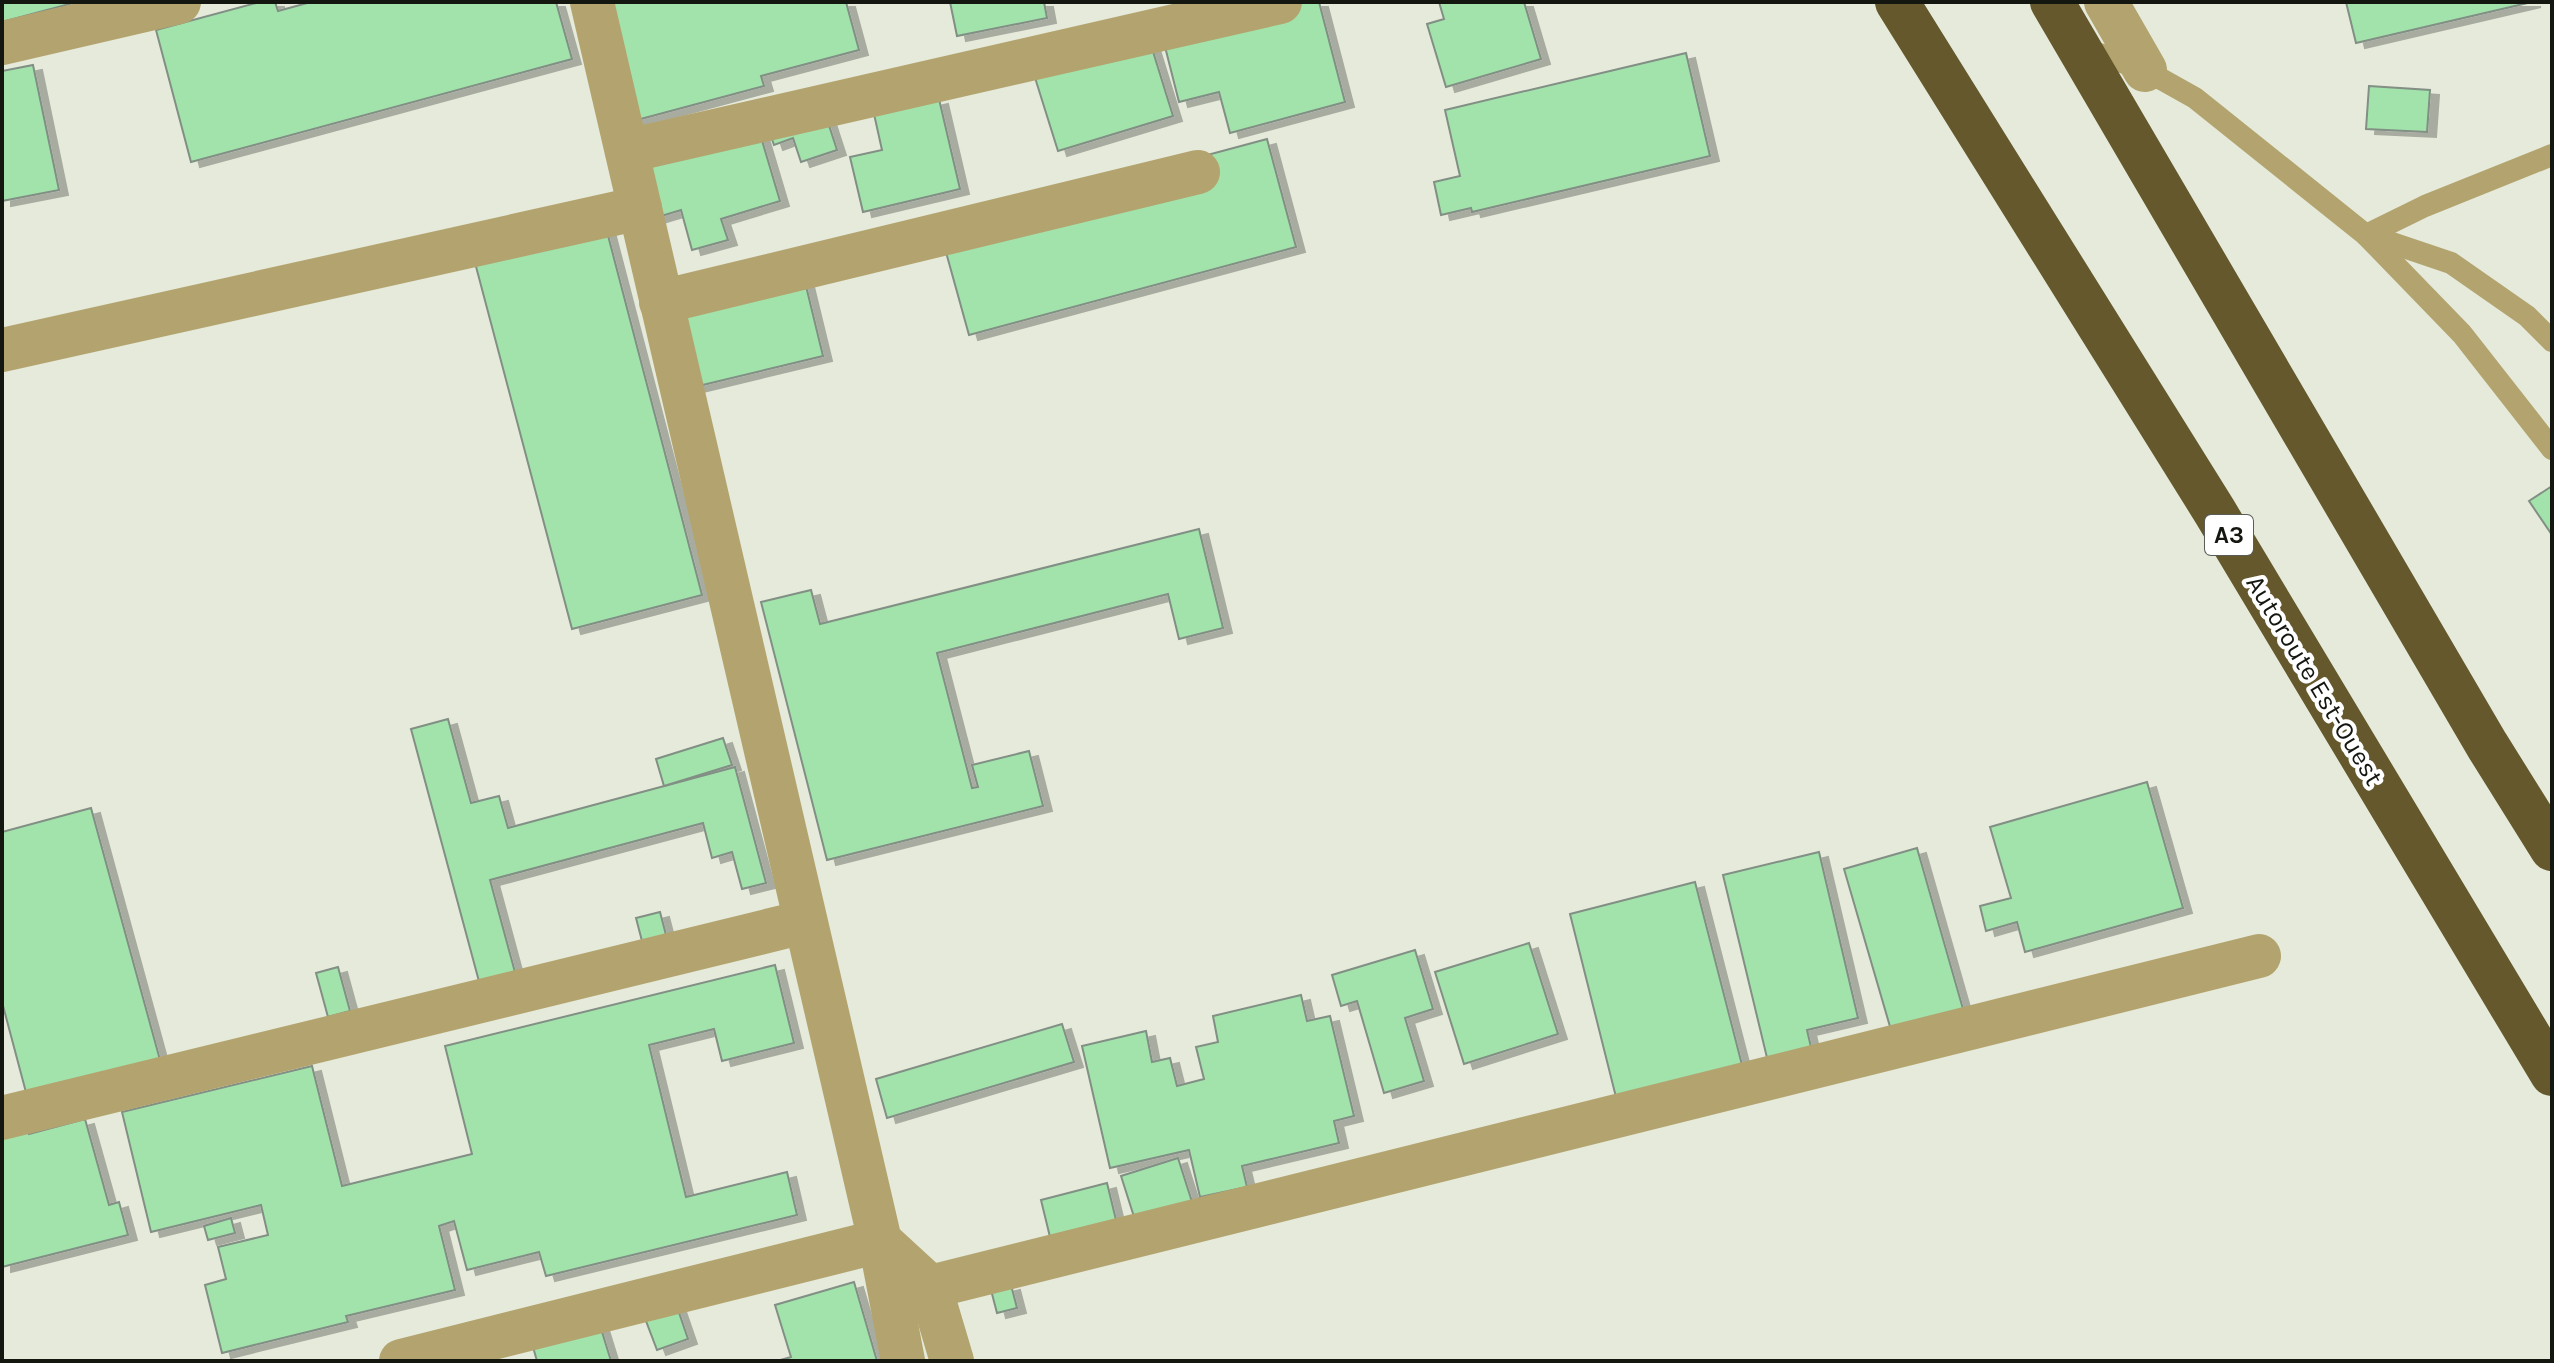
<svg xmlns="http://www.w3.org/2000/svg" width="2554" height="1363" viewBox="0 0 2554 1363" font-family="Karla,sans-serif">
  <defs>
    <filter id="shadow"><feDropShadow dx="9" dy="5" stdDeviation="0" flood-color="#0004"/></filter>
  </defs>
  <rect width="100%" height="100%" fill="#e5eada"/>
  <g fill="#a2e3ac" stroke="#828f84" stroke-width="2" filter="url(#shadow)">
    <polygon points="2,2 77,2 2,22"/>
    <polygon points="260,2 275,2 278,11 311,2 556,2 572,59 191,162 156,30"/>
    <polygon points="589,2 846,2 859,50 761,76 764,86 622,124"/>
    <polygon points="950,2 1044,2 1047,18 957,36"/>
    <polygon points="1238,2 1319,2 1345,102 1230,133 1219,92 1179,102 1159,23"/>
    <polygon points="1439,2 1524,2 1541,59 1446,87 1427,24 1444,19"/>
    <polygon points="2346,2 2532,2 2356,43"/>
    <polygon points="1146,29 1173,116 1058,151 1031,65"/>
    <polygon points="1686,53 1710,156 1472,212 1471,208 1441,215 1434,182 1460,176 1445,110"/>
    <polygon points="33,65 59,190 2,201 2,71"/>
    <polygon points="2369,86 2430,90 2427,132 2366,129"/>
    <polygon points="939,99 960,189 863,212 850,157 882,150 874,114"/>
    <polygon points="823,107 837,150 801,162 793,138 774,145 767,125"/>
    <polygon points="755,117 780,201 721,219 728,240 692,250 681,210 648,220 629,152"/>
    <polygon points="1267,139 1296,247 969,335 939,227"/>
    <polygon points="605,224 702,595 572,629 474,259"/>
    <polygon points="797,249 823,356 690,388 665,280"/>
    <polygon points="2552,486 2552,535 2529,501"/>
    <polygon points="1199,529 1223,628 1179,639 1168,594 937,653 972,788 978,787 972,765 1029,751 1043,806 827,860 761,602 811,590 820,624"/>
    <polygon points="448,719 471,803 499,796 508,828 735,767 766,883 742,889 732,852 712,858 703,823 490,880 516,976 480,985 411,729"/>
    <polygon points="723,738 732,765 664,786 656,759"/>
    <polygon points="2147,782 2183,908 2025,952 2017,922 1986,931 1980,906 2011,898 1990,827"/>
    <polygon points="91,808 160,1060 27,1096 2,1002 2,832"/>
    <polygon points="1917,848 1963,1009 1891,1030 1844,869"/>
    <polygon points="1819,852 1858,1018 1807,1030 1813,1056 1769,1066 1723,875"/>
    <polygon points="1695,882 1742,1065 1616,1097 1570,914"/>
    <polygon points="660,912 666,935 642,941 636,918"/>
    <polygon points="1529,943 1558,1034 1464,1064 1435,972"/>
    <polygon points="1415,950 1433,1009 1405,1018 1424,1081 1384,1093 1357,1001 1341,1006 1332,975"/>
    <polygon points="775,965 794,1043 722,1061 714,1029 649,1045 686,1197 787,1172 797,1215 546,1276 539,1252 467,1270 454,1221 439,1226 455,1290 346,1316 348,1322 222,1353 205,1285 226,1279 218,1247 268,1235 261,1205 151,1232 122,1112 312,1066 342,1186 472,1154 445,1046"/>
    <polygon points="338,967 350,1011 328,1017 316,973"/>
    <polygon points="1301,995 1307,1021 1330,1016 1354,1116 1334,1121 1339,1143 1242,1166 1247,1187 1200,1197 1189,1150 1110,1168 1082,1046 1146,1031 1152,1062 1170,1058 1177,1086 1204,1079 1196,1047 1218,1042 1213,1016"/>
    <polygon points="1062,1024 1074,1062 887,1118 876,1079"/>
    <polygon points="85,1119 109,1205 119,1202 128,1235 2,1267 2,1134 27,1127 29,1134"/>
    <polygon points="1178,1158 1193,1205 1136,1223 1121,1176"/>
    <polygon points="1107,1183 1116,1220 1050,1237 1041,1200"/>
    <polygon points="231,1218 235,1233 208,1240 204,1226"/>
    <polygon points="854,1282 877,1361 777,1361 791,1357 775,1305"/>
    <polygon points="1011,1285 1017,1308 997,1313 991,1290"/>
    <polygon points="675,1301 688,1339 657,1350 643,1313"/>
    <polygon points="598,1319 611,1361 537,1361 531,1340"/>
  </g>
  <g fill="none" stroke-linecap="round" stroke-linejoin="round">
    <g stroke="#b3a46f" stroke-width="22">
      <polyline points="2082,48 2145,70 2195,98 2366,235 2462,334 2552,449"/>
      <polyline points="2366,235 2425,206 2552,155"/>
      <polyline points="2371,236 2451,263 2527,316 2552,341"/>
    </g>
    <g stroke="#b3a46f" stroke-width="44">
      <polyline points="592,2 880,1241 930,1287 952,1361"/>
      <polyline points="2106,2 2145,70"/>
      <polyline points="2,43 179,2"/>
      <polyline points="627,151 1280,2"/>
      <polyline points="661,302 1198,172"/>
      <polyline points="2,350 640,208"/>
      <polyline points="2,1118 804,922"/>
      <polyline points="930,1287 2259,956"/>
      <polyline points="401,1361 880,1241 903,1361"/>
    </g>
    <g stroke="#64582c" stroke-width="44">
      <polyline points="1897,2 2215,512 2552,1074"/>
      <polyline points="2052,2 2487,745 2552,849"/>
    </g>
  </g>
  <g text-anchor="middle" stroke-width="8" stroke-linejoin="round" paint-order="stroke">
    <rect fill="#fff" stroke="#5a5c58" stroke-width="2" x="2205" y="515" width="48" height="40" rx="6"/>
    <g font-size="24" font-weight="bold" fill="#141610">
      <text x="2229" y="543">A3</text>
    </g>
    <g font-size="26" fill="#141610" stroke="#fff">
      <text transform="translate(2315 680) rotate(59)" y="9">Autoroute Est-Ouest</text>
    </g>
  </g>
  <rect width="2554" height="1363" fill="none" stroke="#141610" stroke-width="8"/>
</svg>
